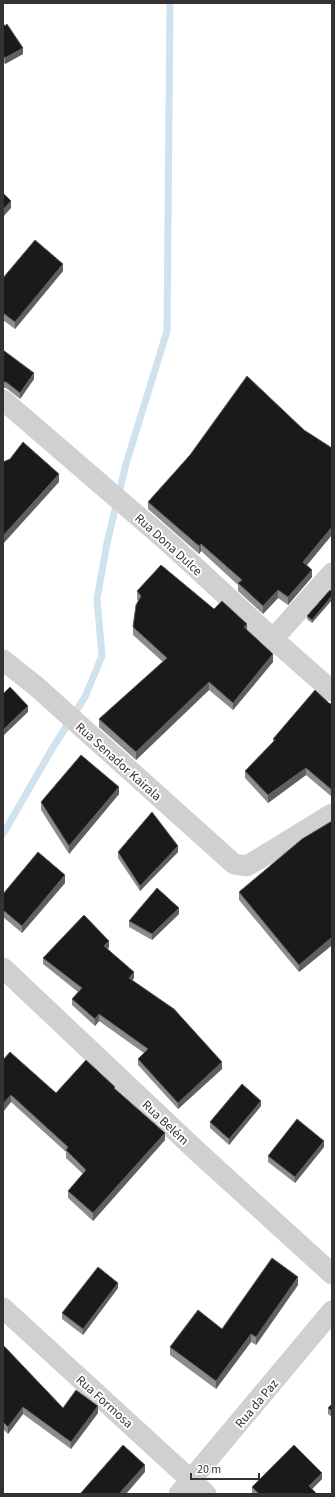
<svg xmlns="http://www.w3.org/2000/svg" width="335" height="1497" viewBox="0 0 335 1497" font-family="'Source Sans 3',sans-serif">
  <rect width="100%" height="100%" fill="#fff"/>
  <g fill="none" stroke-linecap="round" stroke-linejoin="round">
    <polyline stroke="#cfe2ee" stroke-width="7" points="3,834 52,749 85,697 102,656 97,599 107,543 126,464 167,331 170,3"/>
    <g stroke="#d0d0d0" stroke-width="21">
      <polyline points="3,400 168,542 273,639 332,691"/>
      <polyline points="273,639 332,573"/>
      <polyline points="3,660 37,687 234,864 246,866 252,863 332,814"/>
      <polyline points="3,968 200,1154 332,1274"/>
      <polyline points="3,1308 206,1494"/>
      <polyline points="179,1494 332,1311"/>
    </g>
  </g>
  <g fill="#8c8c8c">
    <polygon points="3,23 23,54 5,64 3,61"/>
    <polygon points="63,271 15,329 3,320 3,278"/>
    <polygon points="3,350 34,379 20,399 10,391 6,388 3,388"/>
    <polygon points="148,502 307,565 312,577 288,605 278,598 263,614 238,591 238,585 201,551 199,554 148,509"/>
    <polygon points="330,590 312,623 307,619 307,616"/>
    <polygon points="137,591 214,609 247,630 273,662 233,710 209,690 136,760 99,727 99,719 163,662 133,635 133,627 138,601 137,599"/>
    <polygon points="332,702 332,797 306,775 268,803 245,778 245,771 273,742 273,739 330,704"/>
    <polygon points="119,794 69,854 41,810 41,802"/>
    <polygon points="332,821 332,948 331,946 299,972 239,900 239,892"/>
    <polygon points="118,852 178,852 140,891 118,858"/>
    <polygon points="65,883 22,933 3,917 3,894"/>
    <polygon points="179,914 152,940 129,927 129,921"/>
    <polygon points="109,947 108,949 134,978 132,980 222,1069 178,1109 138,1065 138,1059 144,1053 99,1021 95,1026 72,1005 72,999 78,992 43,964 43,958"/>
    <polygon points="3,1060 56,1093 115,1089 165,1140 93,1221 68,1198 68,1191 83,1174 66,1158 66,1152 11,1102"/>
    <polygon points="261,1106 229,1145 210,1128 210,1122"/>
    <polygon points="324,1147 295,1183 268,1162 268,1156"/>
    <polygon points="298,1285 256,1345 251,1342 216,1389 170,1355 170,1347 222,1329"/>
    <polygon points="118,1288 83,1335 62,1319 62,1313"/>
    <polygon points="3,1348 63,1408 98,1413 71,1449 23,1414 8,1434 3,1429"/>
    <polygon points="332,1404 332,1417 328,1414 328,1408"/>
    <polygon points="322,1479 312,1489 317,1494 253,1494 252,1493 252,1487"/>
  </g>
  <g fill="#5f5f5f">
    <polygon points="23,48 23,54 5,64 5,58"/>
    <polygon points="11,201 11,208 3,217 3,210"/>
    <polygon points="63,264 63,271 15,329 15,322"/>
    <polygon points="34,373 34,379 20,399 20,393"/>
    <polygon points="59,474 59,482 3,544 3,536"/>
    <polygon points="332,527 332,535 303,570 303,562"/>
    <polygon points="201,544 201,551 199,554 199,546"/>
    <polygon points="312,570 312,577 288,605 288,597"/>
    <polygon points="278,590 278,598 263,614 263,606"/>
    <polygon points="332,596 332,600 312,623 312,620"/>
    <polygon points="247,624 247,632 244,627"/>
    <polygon points="273,654 273,662 233,710 233,703"/>
    <polygon points="209,682 209,690 136,760 136,752"/>
    <polygon points="28,706 28,712 3,736 3,730"/>
    <polygon points="306,768 306,775 268,803 268,795"/>
    <polygon points="119,787 119,794 69,854 69,846"/>
    <polygon points="178,846 178,852 140,891 140,886"/>
    <polygon points="65,875 65,883 22,933 22,926"/>
    <polygon points="179,908 179,914 152,940 152,934"/>
    <polygon points="331,938 331,946 299,972 299,965"/>
    <polygon points="109,941 109,947 104,953 104,946"/>
    <polygon points="134,972 134,978 129,984 129,978"/>
    <polygon points="99,1014 99,1021 95,1026 95,1019"/>
    <polygon points="222,1062 222,1069 178,1109 178,1103"/>
    <polygon points="11,1095 11,1102 3,1112 3,1104"/>
    <polygon points="261,1101 261,1106 229,1145 229,1139"/>
    <polygon points="165,1133 165,1140 93,1221 93,1213"/>
    <polygon points="324,1141 324,1147 295,1183 295,1177"/>
    <polygon points="298,1277 298,1285 256,1345 256,1337"/>
    <polygon points="118,1283 118,1288 83,1335 83,1329"/>
    <polygon points="251,1334 251,1342 216,1389 216,1381"/>
    <polygon points="98,1406 98,1413 71,1449 71,1442"/>
    <polygon points="23,1407 23,1414 8,1434 8,1427"/>
    <polygon points="145,1465 145,1472 126,1494 119,1494"/>
    <polygon points="322,1473 322,1479 309,1492 309,1486"/>
  </g>
  <g fill="#1a1a1a" stroke="#5f5f5f">
    <polygon points="3,23 5,26 7,24 23,48 5,58 3,55"/>
    <polygon points="3,193 11,201 3,210"/>
    <polygon points="35,240 63,264 15,322 3,313 3,278"/>
    <polygon points="3,350 34,373 20,393 10,385 6,382 3,382"/>
    <polygon points="247,376 304,430 332,448 332,527 303,562 312,570 288,597 278,590 263,606 238,583 242,580 201,544 199,546 148,502 190,455"/>
    <polygon points="23,442 59,474 3,536 3,463 5,461 10,459"/>
    <polygon points="161,565 214,609 222,601 247,624 244,627 273,654 233,703 209,682 136,752 99,719 167,658 133,627 136,605 141,596 137,591"/>
    <polygon points="330,590 332,592 332,596 312,620 307,616"/>
    <polygon points="10,687 28,706 3,730 3,694"/>
    <polygon points="315,690 330,704 332,702 332,790 306,768 268,795 245,771 275,740 273,739"/>
    <polygon points="81,755 119,787 69,846 41,802"/>
    <polygon points="152,812 178,846 140,886 118,852"/>
    <polygon points="332,821 332,940 331,938 299,965 239,892 302,839"/>
    <polygon points="38,852 65,875 22,926 3,910 3,894"/>
    <polygon points="157,888 179,908 152,934 129,921"/>
    <polygon points="84,915 109,941 104,946 134,972 129,978 174,1009 222,1062 178,1103 138,1059 148,1049 99,1014 95,1019 72,999 82,988 43,958"/>
    <polygon points="10,1052 56,1093 86,1060 115,1087 114,1088 165,1133 93,1213 68,1191 86,1170 66,1150 68,1147 11,1095 3,1104 3,1060"/>
    <polygon points="242,1084 261,1101 229,1139 210,1122"/>
    <polygon points="297,1119 324,1141 295,1177 268,1156"/>
    <polygon points="272,1258 298,1277 256,1337 251,1334 216,1381 170,1347 198,1310 222,1329"/>
    <polygon points="98,1267 118,1283 83,1329 62,1313"/>
    <polygon points="4,1346 63,1408 76,1390 98,1406 71,1442 23,1407 8,1427 3,1422 3,1348"/>
    <polygon points="332,1404 332,1411 328,1408"/>
    <polygon points="123,1445 145,1465 119,1494 80,1494"/>
    <polygon points="294,1445 322,1473 309,1486 317,1494 259,1494 252,1487"/>
  </g>
  <g text-anchor="middle" stroke-width="4" stroke-linejoin="round" paint-order="stroke">
    <g font-size="13" fill="#333" stroke="#fff">
      <text transform="translate(169 544) rotate(42)" y="5">Rua Dona Dulce</text>
      <text transform="translate(119 761) rotate(42)" y="5">Rua Senador Kairala</text>
      <text transform="translate(166 1122) rotate(43)" y="5">Rua Belém</text>
      <text transform="translate(105 1401) rotate(42)" y="5">Rua Formosa</text>
      <text transform="translate(256 1403) rotate(-50)" y="5">Rua da Paz</text>
    </g>
  </g>
  <rect width="335" height="1497" fill="none" stroke="#333333" stroke-width="8"/>
  <path d="M191 1473v6h68v-6" fill="none" stroke="#333333" stroke-width="2"/>
  <text x="197" y="1473" font-size="12" fill="#333333" stroke="#ffffff" stroke-width="3" paint-order="stroke">20 m</text>
</svg>
